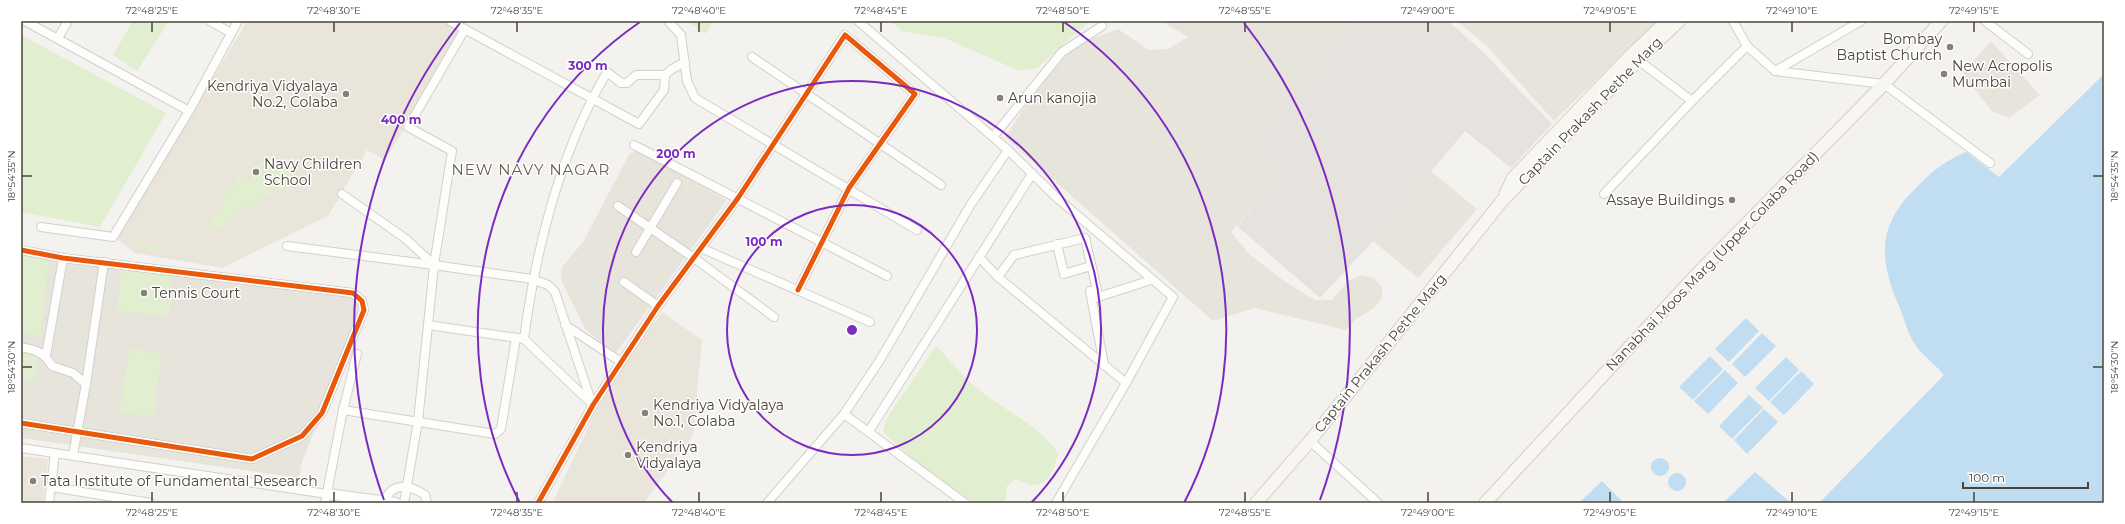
<svg xmlns="http://www.w3.org/2000/svg" width="2125" height="524" viewBox="0 0 2125 524" font-family="Montserrat,sans-serif">
  <style>
    .residential { fill: #e7e4dc }
    .industrial { fill: #e6e2de }
    .education { fill: #eae5da }
    .green { fill: #e1eecf }
    .water { fill: #c0ddf1 }
    .lines { fill: none; stroke-linecap: round; stroke-linejoin: round }
    .minor-casing { stroke: #d2d0cb; stroke-width: 10 }
    .tertiary-casing { stroke: #d2d0cb; stroke-width: 12 }
    .secondary-casing { stroke: #d3cfc5; stroke-width: 14 }
    .minor { stroke: #fdfdfc; stroke-width: 8 }
    .tertiary { stroke: #fdfdfc; stroke-width: 10 }
    .secondary { stroke: #f7f6f1; stroke-width: 12 }
    .cycleway-casing { stroke: #fff; stroke-width: 8 }
    .cycleway { stroke: #e8590c; stroke-width: 5 }
    .ticks { fill: none; stroke: #4b4439; stroke-width: 1.5 }
    .ring { fill: none; stroke: #7b2cbf; stroke-width: 2 }
    .poi-dot { fill: #868178; stroke: #fff; stroke-width: 1.5 }
    .labels { text-anchor: middle; stroke-width: 3; stroke-linejoin: round; paint-order: stroke }
    .poi-label { font-size: 14px; fill: #4b4439; stroke: #fff; text-anchor: start }
    .street-label { font-size: 14px; fill: #4b4439; stroke: #fff }
    .neighbourhood-label { font-size: 15px; letter-spacing: 1px; fill: #6e6250; stroke: #fff }
    .centre { fill: #7b2cbf; stroke: #fff; stroke-width: 2 }
    .ring-label { font-size: 12px; text-anchor: middle; font-weight: bold; fill: #7b2cbf; stroke: #fff; stroke-width: 3; stroke-linejoin: round; paint-order: stroke }
    .neatline { fill: none; stroke: #4b4439; stroke-width: 1.5 }
    .ticks-label { font-size: 10px; text-anchor: middle; fill: #4b4439 }
  </style>
  <rect width="100%" height="100%" fill="#f4f2ee"/>
  <g class="residential">
    <path d="M 1168,21 L 1354,21 L 1250,144 L 1281,173 L 1231,232 L 1250,255 L 1287,283 L 1315,300 L 1332,300 L 1349,280 L 1362,275 L 1374,278 L 1382,287 L 1382,298 L 1374,308 L 1356,319 L 1346,330 L 1255,308 L 1213,321 L 1005,137 L 1047,73 L 1080,43 L 1118,29 L 1149,50 L 1168,49 L 1188,37 L 1166,24 Z"/>
    <path d="M 1457,21 L 1657,21 L 1554,121 L 1487,46 Z"/>
    <path d="M 1991,41 L 2040,95 L 2009,118 L 1992,111 L 1962,74 Z"/>
    <path d="M 638,151 L 727,200 L 615,354 L 585,329 L 561,280 L 562,267 L 583,242 L 630,153 Z"/>
    <path d="M 1431,171 L 1477,209 L 1418,278 L 1373,241 Z"/>
    <path d="M 21,246 L 104,260 L 367,297 L 302,462 L 299,478 L 21,438 Z"/>
  </g>
  <path class="industrial" d="M 1354,21 L 1448,21 L 1481,50 L 1552,124 L 1511,168 L 1465,131 L 1373,241 L 1320,298 L 1237,226 L 1281,173 L 1250,144 Z"/>
  <g class="education">
    <path d="M 247,21 L 451,21 L 466,29 L 385,160 L 367,150 L 328,216 L 222,268 L 135,253 L 117,239 Z"/>
    <path d="M 662,312 L 702,340 L 693,435 L 644,503 L 556,503 L 554,500 L 605,391 Z"/>
    <path d="M 21,456 L 48,459 L 43,503 L 21,503 Z"/>
  </g>
  <g class="green">
    <path d="M 133,21 L 169,21 L 137,71 L 113,55 Z"/>
    <path d="M 687,21 L 714,21 L 705,34 Z"/>
    <path d="M 890,21 L 1090,21 L 1037,68 L 1020,71 L 944,38 L 902,31 Z"/>
    <path d="M 21,35 L 166,113 L 100,227 L 21,212 Z"/>
    <path d="M 263,156 L 301,178 L 230,218 L 224,229 L 209,226 L 239,175 L 249,181 Z"/>
    <path d="M 141,241 L 160,252 L 138,248 Z"/>
    <path d="M 21,246 L 49,251 L 41,336 L 21,333 Z"/>
    <path d="M 121,269 L 171,276 L 170,316 L 117,311 Z"/>
    <path d="M 936,346 C 952,362 967,381 984,394 C 1007,411 1043,429 1058,453 C 1055,467 1049,486 1032,485 C 1025,484 1023,480 1014,480 L 1007,486 L 1005,503 L 975,503 L 924,469 L 883,432 L 885,423 L 889,415 Z"/>
    <path d="M 130,348 L 162,354 L 153,417 L 119,412 Z"/>
    <path d="M 21,353 L 38,357 L 35,380 L 21,379 Z"/>
  </g>
  <g class="water">
    <path d="M 2104,74 L 2104,503 L 1819,503 L 1944,375 C 1936,365 1924,357 1917,347 C 1909,337 1905,322 1901,311 C 1878,259 1876,225 1919,185 C 1933,170 1947,160 1966,152 L 1999,177 Z"/>
    <path d="M 1746,318 L 1759,331 L 1729,362 L 1715,349 Z"/>
    <path d="M 1762,333 L 1776,346 L 1745,377 L 1732,364 Z"/>
    <path d="M 1710,356 L 1723,369 L 1693,400 L 1679,387 Z"/>
    <path d="M 1786,357 L 1799,370 L 1769,401 L 1755,388 Z"/>
    <path d="M 1725,370 L 1738,383 L 1708,414 L 1694,401 Z"/>
    <path d="M 1801,371 L 1814,384 L 1784,415 L 1770,402 Z"/>
    <path d="M 1749,395 L 1763,408 L 1732,439 L 1719,426 Z"/>
    <path d="M 1764,409 L 1778,422 L 1747,454 L 1734,440 Z"/>
    <circle cx="1660" cy="467" r="9"/>
    <path d="M 1755,472 L 1791,503 L 1723,503 Z"/>
    <circle cx="1677" cy="482" r="9"/>
    <path d="M 1602,481 L 1624,503 L 1581,503 L 1582,500 Z"/>
  </g>
  <g class="lines">
    <defs>
      <g id="minor">
        <path d="M 25,21 L 189,111"/>
        <path d="M 210,21 L 231,33"/>
        <path d="M 450,21 L 639,124 L 664,90 L 665,75"/>
        <path d="M 668,21 L 681,35 L 687,81 L 695,98 L 917,230"/>
        <path d="M 858,21 L 1008,150 L 1056,197 L 1173,297 L 1126,383"/>
        <path d="M 1733,21 L 1747,46 L 1775,71 L 1884,84 L 1990,163"/>
        <path d="M 1985,21 L 2028,54"/>
        <path d="M 58,38 L 68,21"/>
        <path d="M 752,57 L 941,185"/>
        <path d="M 1638,60 L 1692,101"/>
        <path d="M 1775,71 L 1861,21"/>
        <path d="M 993,137 L 1062,52 L 1102,26"/>
        <path d="M 634,145 L 887,276"/>
        <path d="M 342,194 L 406,239 L 434,265"/>
        <path d="M 1604,194 L 1692,101 L 1747,46"/>
        <path d="M 618,206 L 694,258 L 774,317"/>
        <path d="M 41,227 L 113,237 L 189,111 L 238,21"/>
        <path d="M 1057,244 L 1064,274 L 1091,266"/>
        <path d="M 287,246 L 434,265"/>
        <path d="M 701,248 L 870,322"/>
        <path d="M 21,250 L 63,258 L 353,293 L 362,301 L 364,310 L 322,413 L 302,436 L 252,459 L 21,423"/>
        <path d="M 636,252 L 677,183"/>
        <path d="M 979,257 L 998,277 L 1126,383 L 1056,503"/>
        <path d="M 434,265 L 452,151 L 408,127 L 465,29"/>
        <path d="M 998,277 L 1014,255 L 1085,238 L 1097,290 L 1090,291 L 1104,365"/>
        <path d="M 624,282 L 658,306"/>
        <path d="M 1092,299 L 1151,280"/>
        <path d="M 565,325 L 621,362"/>
        <path d="M 524,339 L 428,325 L 434,265 L 532,279 L 548,285 L 555,292 L 592,404"/>
        <path d="M 21,347 C 36,350 44,352 52,366 L 73,373 L 86,384"/>
        <path d="M 46,356 L 63,258"/>
        <path d="M 593,405 L 524,339 C 536,248 560,152 607,72 L 621,83 L 627,83 L 636,75 L 665,75 L 672,69 L 685,62"/>
        <path d="M 343,410 L 495,434 L 501,429 L 516,338"/>
        <path d="M 844,414 L 965,503"/>
        <path d="M 869,431 L 1032,174"/>
        <path d="M 1310,441 L 1378,503"/>
        <path d="M 21,448 L 327,494"/>
        <path d="M 73,455 L 86,384 L 104,262"/>
        <path d="M 51,487 L 151,503"/>
        <path d="M 384,501 C 393,482 409,484 425,495 L 427,503"/>
        <path d="M 49,503 L 55,453"/>
        <path d="M 325,503 L 343,410 L 357,354"/>
        <path d="M 404,503 L 418,421 L 428,325"/>
        <path d="M 538,503 L 593,405 L 658,306 L 738,198 L 845,35 L 915,94 L 849,188 L 798,290"/>
        <path d="M 767,503 L 844,414 L 880,360 L 971,204 L 1008,150"/>
      </g>
      <path id="tertiary" d="M 327,494 L 396,503"/>
      <g id="secondary">
        <path d="M 1505,195 L 1513,178 L 1632,54 L 1667,21"/>
        <path d="M 1256,503 L 1310,441 L 1502,201 L 1638,60 L 1679,21"/>
        <path d="M 1485,503 L 1695,276 L 1884,84 L 1941,21"/>
      </g>
    </defs>
    <use href="#minor" class="minor-casing"/>
    <use href="#tertiary" class="tertiary-casing"/>
    <use href="#secondary" class="secondary-casing"/>
    <use href="#minor" class="minor"/>
    <use href="#tertiary" class="tertiary"/>
    <use href="#secondary" class="secondary"/>
    <defs>
      <g id="cycleway">
        <path d="M 21,250 L 63,258 L 353,293 L 362,301 L 364,310 L 322,413 L 302,436 L 252,459 L 21,423"/>
        <path d="M 538,503 L 593,405 L 658,306 L 738,198 L 845,35 L 915,94 L 849,188 L 798,290"/>
      </g>
    </defs>
    <use href="#cycleway" class="cycleway-casing"/>
    <use href="#cycleway" class="cycleway"/>
  </g>
  <path class="ticks" d="M 152,22 L 152,32M 334,22 L 334,32M 517,22 L 517,32M 699,22 L 699,32M 881,22 L 881,32M 1063,22 L 1063,32M 1245,22 L 1245,32M 1428,22 L 1428,32M 1610,22 L 1610,32M 1792,22 L 1792,32M 1974,22 L 1974,32M 22,176 L 32,176M 2093,176 L 2103,176M 22,367 L 32,367M 2093,367 L 2103,367M 152,492 L 152,502M 334,492 L 334,502M 517,492 L 517,502M 699,492 L 699,502M 881,492 L 881,502M 1063,492 L 1063,502M 1245,492 L 1245,502M 1428,492 L 1428,502M 1610,492 L 1610,502M 1792,492 L 1792,502M 1974,492 L 1974,502"/>
  <g class="ring">
    <circle cx="852" cy="330" r="125"/>
    <path d="M673 503A249 249 0 1 1 1031 503"/>
    <path d="M520 503A374 374 0 0 1 640 22M1064 22A374 374 0 0 1 1184 503"/>
    <path d="M384 500A498 498 0 0 1 460 23M1244 23A498 498 0 0 1 1320 500"/>
  </g>
  <g class="poi-dot">
    <circle cx="1950" cy="47" r="4"/>
    <circle cx="1944" cy="74" r="4"/>
    <circle cx="346" cy="94" r="4"/>
    <circle cx="1000" cy="98" r="4"/>
    <circle cx="256" cy="172" r="4"/>
    <circle cx="1732" cy="200" r="4"/>
    <circle cx="144" cy="293" r="4"/>
    <circle cx="645" cy="413" r="4"/>
    <circle cx="628" cy="455" r="4"/>
    <circle cx="33" cy="481" r="4"/>
  </g>
  <g class="labels">
    <g class="poi-label">
      <text x="1942" y="44" text-anchor="end">Bombay<tspan x="1942" dy="16">Baptist Church</tspan></text>
      <text x="1952" y="71">New Acropolis<tspan x="1952" dy="16">Mumbai</tspan></text>
      <text x="338" y="91" text-anchor="end">Kendriya Vidyalaya<tspan x="338" dy="16">No.2, Colaba</tspan></text>
      <text x="1008" y="103">Arun kanojia</text>
      <text x="264" y="169">Navy Children<tspan x="264" dy="16">School</tspan></text>
      <text x="1724" y="205" text-anchor="end">Assaye Buildings</text>
      <text x="152" y="298">Tennis Court</text>
      <text x="653" y="410">Kendriya Vidyalaya<tspan x="653" dy="16">No.1, Colaba</tspan></text>
      <text x="636" y="452">Kendriya<tspan x="636" dy="16">Vidyalaya</tspan></text>
      <text x="41" y="486">Tata Institute of Fundamental Research</text>
    </g>
    <g class="street-label">
      <text transform="translate(1590 111) rotate(-46)" y="5">Captain Prakash Pethe Marg</text>
      <text transform="translate(1712 261) rotate(-46)" y="5">Nanabhai Moos Marg (Upper Colaba Road)</text>
      <text transform="translate(1380 353) rotate(-51)" y="5">Captain Prakash Pethe Marg</text>
    </g>
    <g class="neighbourhood-label">
      <text x="531" y="175">NEW NAVY NAGAR</text>
    </g>
  </g>
  <circle cx="852" cy="330" r="6" class="centre"/>
  <g class="ring-label">
    <text x="588" y="70">300 m</text>
    <text x="401" y="124">400 m</text>
    <text x="676" y="158">200 m</text>
    <text x="764" y="246">100 m</text>
  </g>
  <rect width="2125" height="524" fill="none" stroke="#ffffff" stroke-width="44"/>
  <path d="M1963 482v6h125v-6" fill="none" stroke="#4b4439" stroke-width="2"/>
  <text x="1969" y="482" font-size="12" fill="#4b4439" stroke="#ffffff" stroke-width="3" paint-order="stroke">100 m</text>
  <rect x="22" y="22" width="2081" height="480" class="neatline"/>
  <g class="ticks-label">
    <text x="152" y="14">72°48'25"E</text>
    <text x="334" y="14">72°48'30"E</text>
    <text x="517" y="14">72°48'35"E</text>
    <text x="699" y="14">72°48'40"E</text>
    <text x="881" y="14">72°48'45"E</text>
    <text x="1063" y="14">72°48'50"E</text>
    <text x="1245" y="14">72°48'55"E</text>
    <text x="1428" y="14">72°49'00"E</text>
    <text x="1610" y="14">72°49'05"E</text>
    <text x="1792" y="14">72°49'10"E</text>
    <text x="1974" y="14">72°49'15"E</text>
    <text transform="translate(11 176) rotate(-90)" y="4">18°54'35"N</text>
    <text transform="translate(2114 176) rotate(-90)" y="4">18°54'35"N</text>
    <text transform="translate(11 367) rotate(-90)" y="4">18°54'30"N</text>
    <text transform="translate(2114 367) rotate(-90)" y="4">18°54'30"N</text>
    <text x="152" y="516">72°48'25"E</text>
    <text x="334" y="516">72°48'30"E</text>
    <text x="517" y="516">72°48'35"E</text>
    <text x="699" y="516">72°48'40"E</text>
    <text x="881" y="516">72°48'45"E</text>
    <text x="1063" y="516">72°48'50"E</text>
    <text x="1245" y="516">72°48'55"E</text>
    <text x="1428" y="516">72°49'00"E</text>
    <text x="1610" y="516">72°49'05"E</text>
    <text x="1792" y="516">72°49'10"E</text>
    <text x="1974" y="516">72°49'15"E</text>
  </g>
</svg>
